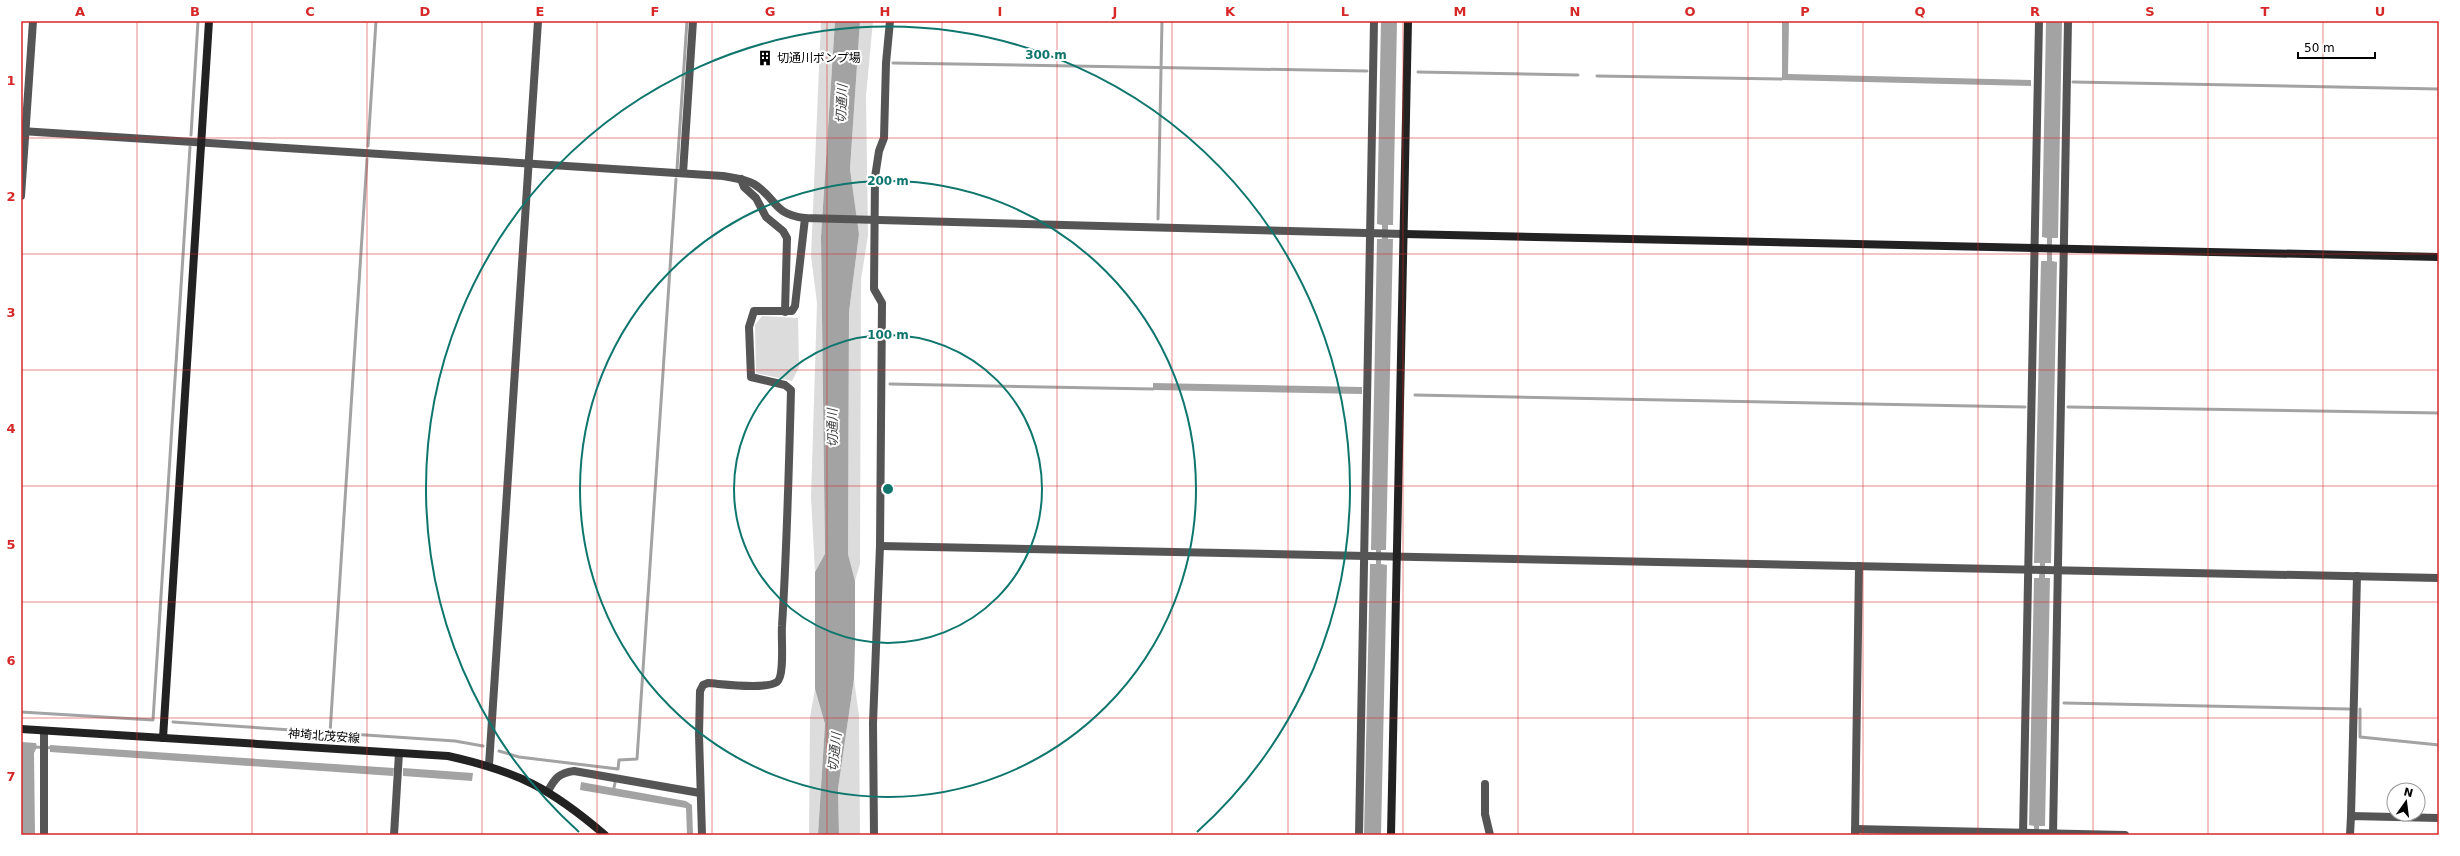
<svg xmlns="http://www.w3.org/2000/svg" width="2460" height="856" viewBox="0 0 2460 856" font-family="'DejaVu Sans','Noto Sans JP',sans-serif">
  <style>
    .green { fill: #dcdcdc }
    .water { fill: #a3a3a3 }
    .lines { fill: none; stroke-linecap: round; stroke-linejoin: round }
    .stream { stroke: #a3a3a3; stroke-width: 3 }
    .street { stroke: #555; stroke-width: 8 }
    .secondary { stroke: #222; stroke-width: 8 }
    .grid { fill: none; stroke: #d62828; stroke-width: 1; stroke-opacity: 0.55 }
    .ring { fill: none; stroke: #0f766e; stroke-width: 2 }
    .labels { text-anchor: middle; stroke-width: 4; stroke-linejoin: round; paint-order: stroke }
    .poi-label { font-size: 12px; fill: #000; stroke: #fff; text-anchor: start }
    .street-label { font-size: 12px; fill: #000; stroke: #fff }
    .water-label { font-size: 13px; font-style: italic; fill: #444; stroke: #fff }
    .centre { fill: #0f766e; stroke: #fff; stroke-width: 2 }
    .ring-label { font-size: 12px; text-anchor: middle; font-weight: bold; fill: #0f766e; stroke: #fff; stroke-width: 4; stroke-linejoin: round; paint-order: stroke }
    .neatline { fill: none; stroke: #d62828; stroke-width: 1.5 }
    .grid-label { font-size: 13px; text-anchor: middle; font-weight: bold; fill: #d62828 }
  </style>
  <rect width="100%" height="100%" fill="#fff"/>
  <g class="green">
    <path d="M 821,21 L 835,21 L 821,237 L 825,555 L 815,572 L 811,497 L 817,303 L 811,256 Z"/>
    <path d="M 860,21 L 873,21 L 866,96 L 868,235 L 861,280 L 860,564 L 855,581 L 848,554 L 849,312 L 859,234 L 850,169 Z"/>
    <path d="M 762,316 L 798,318 L 799,367 L 792,381 L 756,373 L 755,325 Z"/>
    <path d="M 854,679 L 859,716 L 860,835 L 839,835 L 838,789 Z"/>
    <path d="M 815,689 L 825,724 L 818,835 L 809,835 L 810,717 Z"/>
  </g>
  <g class="water">
    <path d="M 835,21 L 860,21 L 850,169 L 859,234 L 849,312 L 848,554 L 855,581 L 855,644 L 854,679 L 838,789 L 839,835 L 818,835 L 825,724 L 815,689 L 815,572 L 825,554 L 821,237 Z"/>
    <path d="M 1381,21 L 1397,21 L 1393,225 L 1388,225 L 1388,239 L 1393,239 L 1386,550 L 1381,550 L 1381,564 L 1387,565 L 1381,835 L 1364,835 L 1370,564 L 1376,564 L 1376,550 L 1371,550 L 1377,239 L 1382,239 L 1382,225 L 1377,224 Z"/>
    <path d="M 1782,21 L 1789,21 L 1788,74 L 2031,80 L 2031,86 L 1782,80 Z"/>
    <path d="M 2046,21 L 2062,21 L 2058,238 L 2052,238 L 2052,261 L 2057,262 L 2051,563 L 2045,563 L 2045,578 L 2050,578 L 2045,826 L 2039,826 L 2039,835 L 2034,835 L 2034,826 L 2029,825 L 2034,578 L 2039,578 L 2040,563 L 2034,563 L 2041,261 L 2047,261 L 2047,238 L 2042,237 Z"/>
    <path d="M 1153,383 L 1362,387 L 1362,394 L 1153,390 Z"/>
    <path d="M 21,742 L 36,743 L 37,747 L 34,753 L 35,835 L 21,835 Z"/>
    <path d="M 50,745 L 394,768 L 393,776 L 50,752 Z"/>
    <path d="M 403,768 L 473,773 L 472,781 L 403,776 Z"/>
    <path d="M 581,782 L 686,801 L 692,805 L 693,835 L 687,835 L 686,808 L 580,790 Z"/>
  </g>
  <g class="lines">
    <g class="stream">
      <path d="M 893,63 L 1367,71"/>
      <path d="M 1418,72 L 1578,75"/>
      <path d="M 1597,76 L 1782,79"/>
      <path d="M 2073,82 L 2439,89"/>
      <path d="M 191,135 L 198,21"/>
      <path d="M 368,146 L 376,21"/>
      <path d="M 677,169 L 687,21"/>
      <path d="M 1158,219 L 1162,21"/>
      <path d="M 890,384 L 1153,389"/>
      <path d="M 1415,395 L 2025,407"/>
      <path d="M 2068,407 L 2439,413"/>
      <path d="M 2064,703 L 2349,709"/>
      <path d="M 2360,709 L 2360,737 L 2439,745"/>
      <path d="M 21,712 L 153,720 L 190,147"/>
      <path d="M 173,722 L 455,741 L 483,746"/>
      <path d="M 330,733 L 367,159"/>
      <path d="M 34,747 L 54,748"/>
      <path d="M 499,751 L 519,757 L 618,769 L 619,760 L 637,759 L 676,179"/>
      <path d="M 613,792 L 615,783"/>
    </g>
    <g class="street">
      <path d="M 21,131 L 723,176 C 733,178 745,179 754,184 C 777,198 772,214 805,218 L 1404,234"/>
      <path d="M 683,173 L 693,21"/>
      <path d="M 741,179 L 744,187 L 756,198 L 766,217 L 783,231 L 787,238 L 785,312"/>
      <path d="M 21,196 L 33,21"/>
      <path d="M 880,546 L 2439,578"/>
      <path d="M 44,731 L 44,835"/>
      <path d="M 489,765 L 538,21"/>
      <path d="M 1485,784 L 1485,814 L 1490,835"/>
      <path d="M 548,791 C 555,778 559,773 574,771 L 700,793"/>
      <path d="M 2351,816 L 2357,576"/>
      <path d="M 1855,829 L 2125,835"/>
      <path d="M 1855,834 L 1859,566"/>
      <path d="M 394,835 L 399,753"/>
      <path d="M 702,835 L 699,735 L 700,691 L 703,685 L 708,683 C 723,684 765,690 777,682 C 785,676 781,637 782,626 C 787,547 789,469 791,390 L 785,385 L 751,377 L 749,327 L 754,311 L 792,311 L 795,306 L 805,218"/>
      <path d="M 874,835 L 873,723 L 880,546 L 882,303 L 874,289 L 875,177 L 879,151 L 884,138 L 886,63 L 890,21"/>
      <path d="M 1359,835 L 1374,21"/>
      <path d="M 2023,835 L 2039,21"/>
      <path d="M 2053,835 L 2068,21"/>
      <path d="M 2350,835 L 2351,816 L 2439,818"/>
    </g>
    <g class="secondary">
      <path d="M 1404,234 L 2439,257"/>
      <path d="M 21,729 L 448,756 C 519,772 550,788 605,835"/>
      <path d="M 163,738 L 209,21"/>
      <path d="M 1391,835 L 1408,21"/>
    </g>
  </g>
  <path class="grid" d="M 137,21 L 137,835M 252,21 L 252,835M 367,21 L 367,835M 482,21 L 482,835M 597,21 L 597,835M 712,21 L 712,835M 827,21 L 827,835M 942,21 L 942,835M 1057,21 L 1057,835M 1172,21 L 1172,835M 1288,21 L 1288,835M 1403,21 L 1403,835M 1518,21 L 1518,835M 1633,21 L 1633,835M 1748,21 L 1748,835M 1863,21 L 1863,835M 1978,21 L 1978,835M 2093,21 L 2093,835M 2208,21 L 2208,835M 2323,21 L 2323,835M 21,138 L 2439,138M 21,254 L 2439,254M 21,370 L 2439,370M 21,486 L 2439,486M 21,602 L 2439,602M 21,718 L 2439,718"/>
  <g class="ring">
    <circle cx="888" cy="489" r="154"/>
    <circle cx="888" cy="489" r="308"/>
    <path d="M579 832A462 462 0 1 1 1197 832"/>
  </g>
  <defs>
    <symbol id="building-bare" viewBox="-9 -9 18 18"><path d="M-4-6H4V6H1V3H-1V6H-4ZM-2.5-4.3h1.7v1.8h-1.7ZM.8-4.3h1.7v1.8H.8ZM-2.5-1h1.7V.8h-1.7ZM.8-1h1.7V.8H.8Z" fill="#000" stroke="#fff" stroke-width="2.5" paint-order="stroke"/></symbol>
  </defs>
  <g fill-rule="evenodd">
    <use href="#building-bare" x="754" y="47" width="22" height="22"/>
  </g>
  <g class="labels">
    <g class="poi-label">
      <text x="777" y="62">切通川ポンプ場</text>
    </g>
    <g class="street-label">
      <text transform="translate(324 736) rotate(4)" y="4">神埼北茂安線</text>
    </g>
    <g class="water-label">
      <text transform="translate(841 104) rotate(-87)" y="5">切通川</text>
      <text transform="translate(832 428) rotate(-91)" y="5">切通川</text>
      <text transform="translate(834 752) rotate(-84)" y="5">切通川</text>
    </g>
  </g>
  <circle cx="888" cy="489" r="6" class="centre"/>
  <g class="ring-label">
    <text x="1046" y="59">300 m</text>
    <text x="888" y="185">200 m</text>
    <text x="888" y="339">100 m</text>
  </g>
  <rect width="2460" height="856" fill="none" stroke="#ffffff" stroke-width="44"/>
  <g transform="translate(2406 802) rotate(14)"><circle r="19" fill="#ffffff" stroke="#999999"/>
  <path d="M0-3L7 15L0 10L-7 15Z" fill="#000000"/>
  <text y="-6" font-size="11" font-weight="bold" text-anchor="middle" fill="#000000">N</text>
  </g>
  <path d="M2298 52v6h77v-6" fill="none" stroke="#000000" stroke-width="2"/>
  <text x="2304" y="52" font-size="12" fill="#000000" stroke="#ffffff" stroke-width="3" paint-order="stroke">50 m</text>
  <rect x="22" y="22" width="2416" height="812" class="neatline"/>
  <g class="grid-label">
    <text x="80" y="16">A</text>
    <text x="195" y="16">B</text>
    <text x="310" y="16">C</text>
    <text x="425" y="16">D</text>
    <text x="540" y="16">E</text>
    <text x="655" y="16">F</text>
    <text x="770" y="16">G</text>
    <text x="885" y="16">H</text>
    <text x="1000" y="16">I</text>
    <text x="1115" y="16">J</text>
    <text x="1230" y="16">K</text>
    <text x="1345" y="16">L</text>
    <text x="1460" y="16">M</text>
    <text x="1575" y="16">N</text>
    <text x="1690" y="16">O</text>
    <text x="1805" y="16">P</text>
    <text x="1920" y="16">Q</text>
    <text x="2035" y="16">R</text>
    <text x="2150" y="16">S</text>
    <text x="2265" y="16">T</text>
    <text x="2380" y="16">U</text>
    <text x="11" y="85">1</text>
    <text x="11" y="201">2</text>
    <text x="11" y="317">3</text>
    <text x="11" y="433">4</text>
    <text x="11" y="549">5</text>
    <text x="11" y="665">6</text>
    <text x="11" y="781">7</text>
  </g>
</svg>
